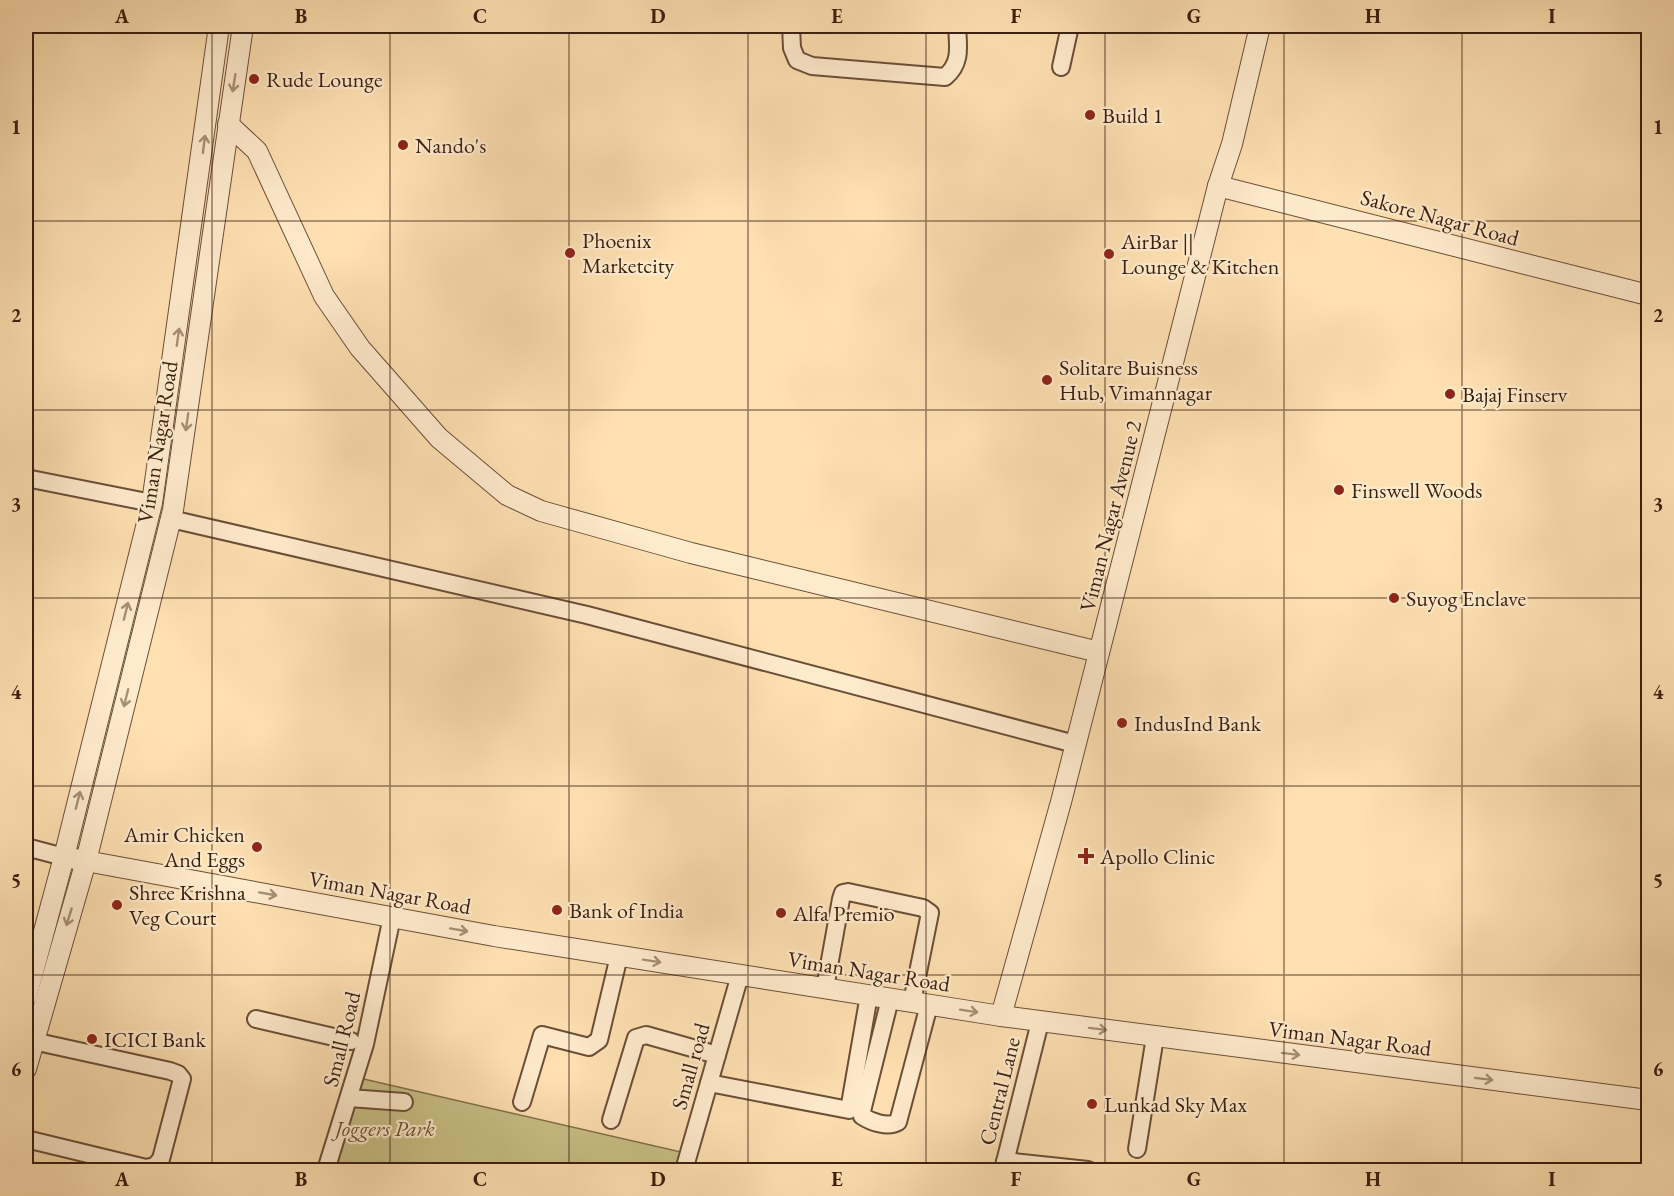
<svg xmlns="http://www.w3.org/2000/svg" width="1674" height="1196" viewBox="0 0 1674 1196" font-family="'EB Garamond',serif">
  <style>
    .green { fill: #c8c086; stroke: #816f4a; stroke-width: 1.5 }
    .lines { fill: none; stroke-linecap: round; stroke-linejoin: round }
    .minor-casing { stroke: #6b4e38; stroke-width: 20 }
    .tertiary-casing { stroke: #6b4e38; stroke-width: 22 }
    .minor { stroke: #feebcc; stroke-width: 16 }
    .tertiary { stroke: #feebcc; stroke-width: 20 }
    .oneway { stroke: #a68f77 }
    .grid { fill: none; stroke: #3a1e0f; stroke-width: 1.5; stroke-opacity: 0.55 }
    .poi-dot { fill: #8f2418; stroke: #feebcc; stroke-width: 2 }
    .labels { text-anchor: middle; stroke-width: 4.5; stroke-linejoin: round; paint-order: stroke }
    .poi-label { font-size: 22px; fill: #3a1e0f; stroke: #feebcc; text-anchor: start }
    .street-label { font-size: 22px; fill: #3a1e0f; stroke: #feebcc }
    .park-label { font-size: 22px; font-style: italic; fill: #654f33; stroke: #feebcc }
    .neatline { fill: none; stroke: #3a1e0f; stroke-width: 2 }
    .grid-label { font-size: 20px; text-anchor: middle; font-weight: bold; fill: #3a1e0f }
  </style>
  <rect width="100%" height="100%" fill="#fee0b1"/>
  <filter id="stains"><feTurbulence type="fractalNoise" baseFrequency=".00333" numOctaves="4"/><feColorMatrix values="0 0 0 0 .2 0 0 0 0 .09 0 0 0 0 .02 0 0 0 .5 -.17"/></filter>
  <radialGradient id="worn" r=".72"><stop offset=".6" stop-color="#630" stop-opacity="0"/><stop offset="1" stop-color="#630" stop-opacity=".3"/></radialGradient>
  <path class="green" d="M 355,1077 L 681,1152 L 676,1170 L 326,1170 Z"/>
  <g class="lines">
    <defs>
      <g id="minor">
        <path d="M 791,26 L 792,48 L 797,60 L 812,66 L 945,77 C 962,63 958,46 957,26"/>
        <path d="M 1061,67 L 1070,26"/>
        <path d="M 26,478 L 152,503"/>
        <path d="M 171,519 L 587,615 L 1075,744"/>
        <path d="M 26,847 L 64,857"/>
        <path d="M 825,988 L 841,899 L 843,893 L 848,892 L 923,908 L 930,913 L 912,1002"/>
        <path d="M 890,999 L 862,1111 L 862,1116 C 871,1122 888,1128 898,1122 L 929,1005"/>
        <path d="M 256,1019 L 351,1041"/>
        <path d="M 709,1083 L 849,1110 L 869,995"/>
        <path d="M 349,1098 L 404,1102"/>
        <path d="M 522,1102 L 542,1035 L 589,1047 L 599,1040 L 619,956"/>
        <path d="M 611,1120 L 636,1038 L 646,1035 L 717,1055"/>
        <path d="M 26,1139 L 146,1168 L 155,1166 L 161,1159 L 182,1079 L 178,1074 L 170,1071 L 33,1041"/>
        <path d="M 1137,1149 L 1155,1037"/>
        <path d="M 1005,1161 L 1088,1170"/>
        <path d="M 326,1170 L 365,1044 L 392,917"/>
        <path d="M 684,1170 L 740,975"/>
        <path d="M 1003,1170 L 1040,1022"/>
      </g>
      <g id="tertiary">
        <path d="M 228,124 L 257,151 L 324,296 L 360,348 L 439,438 L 507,495 L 541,511 L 691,553 L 1099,652"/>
        <path d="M 1218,186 L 1648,295"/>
        <path d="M 64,857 L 494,936 L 1001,1016 L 1648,1100"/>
        <path d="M 26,998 L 64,857 L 152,503 L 219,26"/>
        <path d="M 1001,1016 L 1061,802 L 1218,186 L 1232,144 L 1260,26"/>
        <path d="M 26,1069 L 86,861 L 173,510 L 243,26"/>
      </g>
    </defs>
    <use href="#minor" class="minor-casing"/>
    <use href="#tertiary" class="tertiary-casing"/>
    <use href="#minor" class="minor"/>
    <use href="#tertiary" class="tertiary"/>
  </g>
  <defs><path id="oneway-shaft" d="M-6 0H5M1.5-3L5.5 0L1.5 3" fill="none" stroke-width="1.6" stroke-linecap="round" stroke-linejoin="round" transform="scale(1.5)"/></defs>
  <g class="oneway">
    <use href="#oneway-shaft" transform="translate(234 83) rotate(99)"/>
    <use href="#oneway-shaft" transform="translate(204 144) rotate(-83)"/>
    <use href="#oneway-shaft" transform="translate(178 337) rotate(-82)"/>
    <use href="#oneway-shaft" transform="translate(187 422) rotate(98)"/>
    <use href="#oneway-shaft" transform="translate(126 611) rotate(-76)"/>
    <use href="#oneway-shaft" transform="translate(126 698) rotate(104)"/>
    <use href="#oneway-shaft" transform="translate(78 800) rotate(-76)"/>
    <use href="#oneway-shaft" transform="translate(268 894) rotate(10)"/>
    <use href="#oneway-shaft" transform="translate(69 917) rotate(107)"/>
    <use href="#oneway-shaft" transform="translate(459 930) rotate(10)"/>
    <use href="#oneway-shaft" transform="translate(652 961) rotate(9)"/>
    <use href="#oneway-shaft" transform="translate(969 1011) rotate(9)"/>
    <use href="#oneway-shaft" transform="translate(1098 1029) rotate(7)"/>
    <use href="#oneway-shaft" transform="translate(1291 1054) rotate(7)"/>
    <use href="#oneway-shaft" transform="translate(1484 1079) rotate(7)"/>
  </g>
  <path class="grid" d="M 212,26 L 212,1170M 390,26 L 390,1170M 569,26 L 569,1170M 748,26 L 748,1170M 926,26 L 926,1170M 1105,26 L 1105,1170M 1284,26 L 1284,1170M 1462,26 L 1462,1170M 26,221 L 1648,221M 26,410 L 1648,410M 26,598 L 1648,598M 26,786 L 1648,786M 26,975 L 1648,975"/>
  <g class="poi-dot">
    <circle cx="254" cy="79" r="6"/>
    <circle cx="1090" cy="115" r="6"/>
    <circle cx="403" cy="145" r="6"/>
    <circle cx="570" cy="253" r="6"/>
    <circle cx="1109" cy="254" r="6"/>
    <circle cx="1047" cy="380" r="6"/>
    <circle cx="1450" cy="394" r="6"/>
    <circle cx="1339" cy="490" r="6"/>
    <circle cx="1394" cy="598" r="6"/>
    <circle cx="1122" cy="723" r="6"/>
    <circle cx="257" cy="847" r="6"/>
    <path d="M1083 847h6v6h6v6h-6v6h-6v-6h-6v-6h6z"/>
    <circle cx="117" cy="905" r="6"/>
    <circle cx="557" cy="910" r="6"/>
    <circle cx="781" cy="913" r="6"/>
    <circle cx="92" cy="1039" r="6"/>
    <circle cx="1092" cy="1104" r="6"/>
  </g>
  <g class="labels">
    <g class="poi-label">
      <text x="266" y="87">Rude Lounge</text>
      <text x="1102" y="123">Build 1</text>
      <text x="415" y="153">Nando's</text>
      <text x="582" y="248">Phoenix<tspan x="582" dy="25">Marketcity</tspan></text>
      <text x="1121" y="249">AirBar ||<tspan x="1121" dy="25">Lounge &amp; Kitchen</tspan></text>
      <text x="1059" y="375">Solitare Buisness<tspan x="1059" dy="25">Hub, Vimannagar</tspan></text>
      <text x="1462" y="402">Bajaj Finserv</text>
      <text x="1351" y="498">Finswell Woods</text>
      <text x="1406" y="606">Suyog Enclave</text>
      <text x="1134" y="731">IndusInd Bank</text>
      <text x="245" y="842" text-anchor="end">Amir Chicken<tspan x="245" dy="25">And Eggs</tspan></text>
      <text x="1100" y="864">Apollo Clinic</text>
      <text x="129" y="900">Shree Krishna<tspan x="129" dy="25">Veg Court</tspan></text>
      <text x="569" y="918">Bank of India</text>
      <text x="793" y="921">Alfa Premio</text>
      <text x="104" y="1047">ICICI Bank</text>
      <text x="1104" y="1112">Lunkad Sky Max</text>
    </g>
    <g class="street-label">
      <text transform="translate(1440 217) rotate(15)" y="8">Sakore Nagar Road</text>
      <text transform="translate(157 442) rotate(-81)" y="8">Viman Nagar Road</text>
      <text transform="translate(1110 516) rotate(-76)" y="8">Viman Nagar Avenue 2</text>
      <text transform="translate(390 892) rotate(10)" y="8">Viman Nagar Road</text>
      <text transform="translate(869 971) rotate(9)" y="8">Viman Nagar Road</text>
      <text transform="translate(1350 1038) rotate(7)" y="8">Viman Nagar Road</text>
      <text transform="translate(341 1039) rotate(-76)" y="8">Small Road</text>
      <text transform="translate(690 1066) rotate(-74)" y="8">Small road</text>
      <text transform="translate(999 1091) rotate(-76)" y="8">Central Lane</text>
    </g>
    <g class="park-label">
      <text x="385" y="1136">Joggers Park</text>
    </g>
  </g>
  <rect width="1674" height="1196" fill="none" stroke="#fee0b1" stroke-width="66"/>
  <rect x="33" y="33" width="1608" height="1130" class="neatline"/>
  <g class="grid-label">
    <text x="122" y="23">A</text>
    <text x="301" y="23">B</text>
    <text x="480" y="23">C</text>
    <text x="658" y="23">D</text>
    <text x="837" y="23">E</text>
    <text x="1016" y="23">F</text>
    <text x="1194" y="23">G</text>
    <text x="1373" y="23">H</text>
    <text x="1552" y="23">I</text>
    <text x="16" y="134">1</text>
    <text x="1658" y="134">1</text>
    <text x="16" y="322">2</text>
    <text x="1658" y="322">2</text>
    <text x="16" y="511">3</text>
    <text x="1658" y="511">3</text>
    <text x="16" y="699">4</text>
    <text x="1658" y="699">4</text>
    <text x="16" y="887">5</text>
    <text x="1658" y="887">5</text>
    <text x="16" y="1076">6</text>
    <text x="1658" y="1076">6</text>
    <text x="122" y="1186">A</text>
    <text x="301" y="1186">B</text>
    <text x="480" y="1186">C</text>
    <text x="658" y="1186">D</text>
    <text x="837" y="1186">E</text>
    <text x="1016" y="1186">F</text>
    <text x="1194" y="1186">G</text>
    <text x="1373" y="1186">H</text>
    <text x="1552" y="1186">I</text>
  </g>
  <rect width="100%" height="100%" filter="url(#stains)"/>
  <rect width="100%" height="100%" fill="url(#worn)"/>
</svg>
